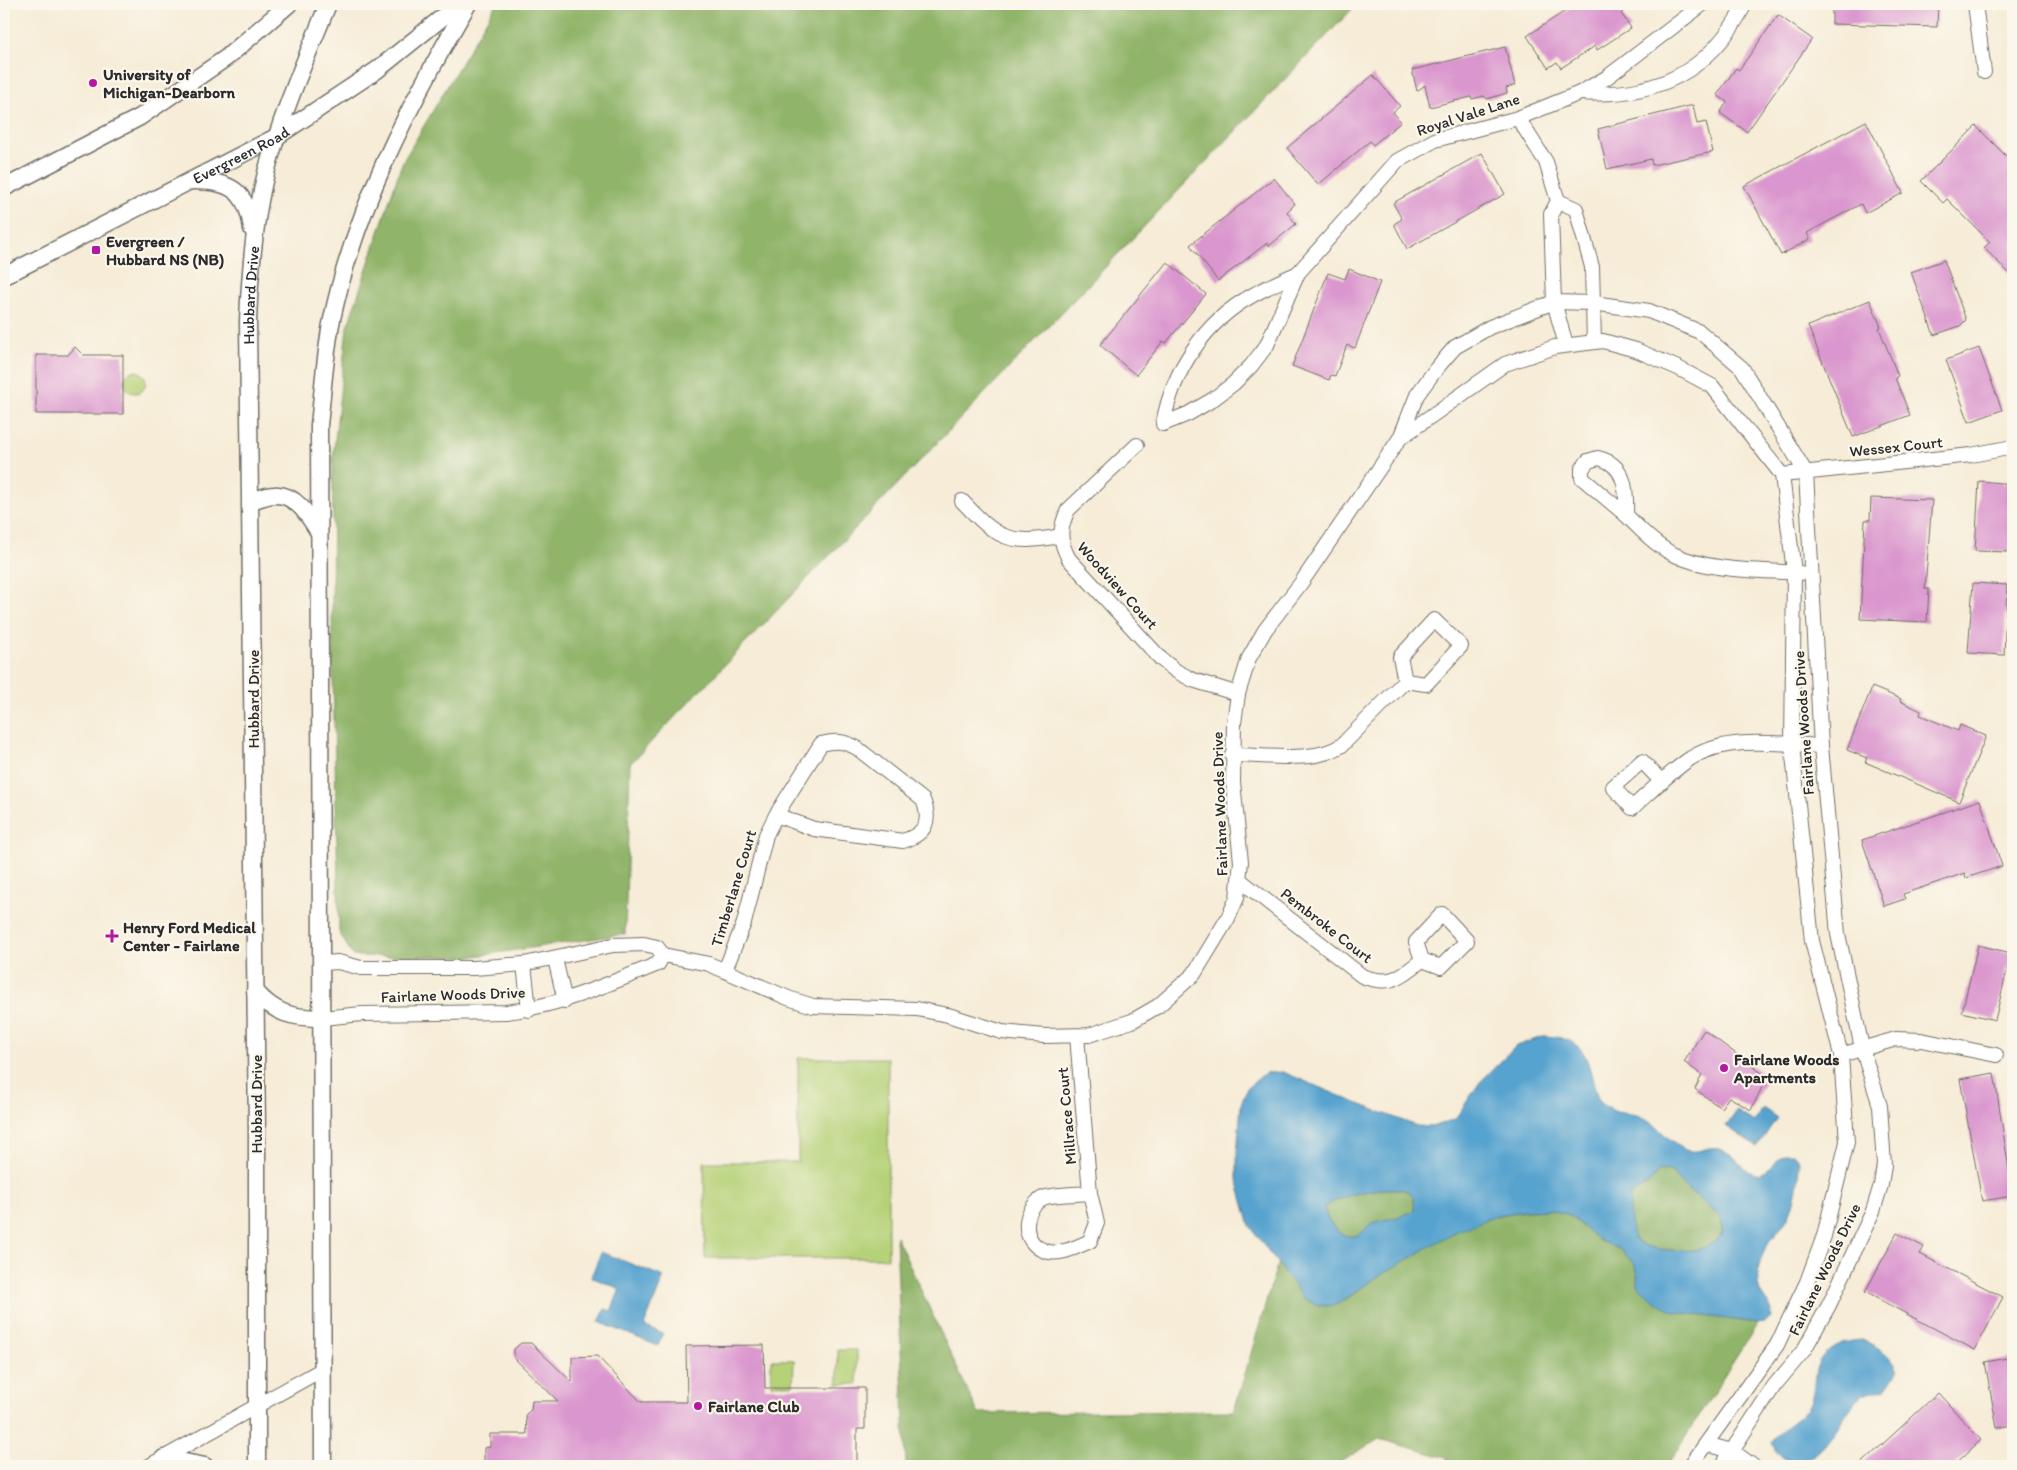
<svg xmlns="http://www.w3.org/2000/svg" width="2017" height="1470" viewBox="0 0 2017 1470" font-family="Itim,sans-serif">
  <style>
    .green { fill: #b6d279; stroke: #707e52 }
    .forest { fill: #90b469; stroke: #5e704a }
    .water { fill: #56a3cf; stroke: #40677d; fill-rule: evenodd }
    .building { fill: #da96ce }
    .lines { fill: none; stroke-linecap: round; stroke-linejoin: round }
    .minor-casing { stroke: #726f67; stroke-width: 16 }
    .tertiary-casing { stroke: #726f67; stroke-width: 19 }
    .minor { stroke: #fff; stroke-width: 14 }
    .tertiary { stroke: #fff; stroke-width: 16 }
    .poi-dot { fill: #b5179e; stroke: #fbf7ec; stroke-width: 2 }
    .labels { text-anchor: middle; stroke-width: 4.5; stroke-linejoin: round; paint-order: stroke }
    .poi-label { font-size: 16px; font-weight: bold; fill: #2b2b2b; stroke: #fbf7ec; text-anchor: start }
    .street-label { font-size: 16px; fill: #2b2b2b; stroke: #fbf7ec }
  </style>
  <rect width="100%" height="100%" fill="#fbf7ec"/>
  <filter id="ink" filterUnits="userSpaceOnUse"><feTurbulence type="fractalNoise" baseFrequency=".02" numOctaves="2"/><feDisplacementMap in="SourceGraphic" scale="10" xChannelSelector="R" yChannelSelector="G"/><feConvolveMatrix kernelMatrix="1 2 1 2 8 2 1 2 1" color-interpolation-filters="sRGB"/></filter>
  <filter id="wash" filterUnits="userSpaceOnUse"><feTurbulence type="fractalNoise" baseFrequency=".0096" numOctaves="4" result="noise"/><feDisplacementMap in="SourceGraphic" scale="20" xChannelSelector="R" yChannelSelector="G"/><feGaussianBlur stdDeviation="1.12" result="paint"/><feColorMatrix in="noise" values="0 0 0 0 0 0 0 0 0 0 0 0 0 0 0 0 0 1.4 0 .05"/><feComposite in="paint" operator="in"/></filter>
  <g filter="url(#wash)">
    <rect width="100%" height="100%" fill="#f6ecd7"/>
    <g class="green">
      <circle cx="135" cy="382" r="11"/>
      <path d="M 798,1058 L 888,1058 L 888,1258 L 705,1258 L 704,1162 L 798,1162 Z"/>
      <rect x="838" y="1350" width="19" height="34"/>
      <path d="M 771,1360 L 794,1360 L 793,1385 L 771,1384 Z"/>
    </g>
    <g class="forest">
      <path d="M 496,4 L 1357,4 L 630,764 L 625,934 L 469,957 L 353,956 L 339,932 L 332,634 L 333,458 L 347,328 L 402,163 Z"/>
      <path d="M 1666,1170 L 1672,1172 L 1680,1183 L 1715,1212 L 1722,1221 L 1723,1231 C 1718,1239 1712,1245 1703,1248 C 1690,1253 1645,1251 1635,1240 C 1629,1235 1628,1203 1630,1195 L 1650,1182 L 1658,1171 Z"/>
      <path d="M 1380,1189 C 1397,1189 1418,1185 1414,1210 C 1402,1218 1387,1218 1373,1223 C 1367,1225 1364,1232 1358,1235 C 1341,1242 1326,1221 1324,1207 C 1342,1196 1359,1192 1380,1189 Z"/>
      <path d="M 1549,1210 L 1567,1214 L 1600,1241 L 1619,1249 L 1634,1263 L 1638,1274 L 1697,1315 L 1758,1323 L 1667,1466 L 1447,1466 L 1447,1458 L 1379,1439 L 1333,1466 L 906,1466 L 896,1236 L 978,1413 L 1234,1411 L 1278,1262 C 1290,1278 1303,1306 1326,1306 C 1344,1306 1363,1285 1378,1276 C 1412,1254 1461,1223 1500,1215 C 1517,1211 1533,1211 1549,1210 Z"/>
    </g>
    <g class="water">
      <path d="M 1545,1036 C 1595,1038 1585,1068 1600,1103 C 1605,1106 1611,1110 1617,1112 C 1624,1114 1633,1113 1640,1116 C 1654,1123 1678,1149 1689,1151 C 1707,1153 1708,1141 1730,1154 C 1738,1159 1747,1174 1757,1174 C 1768,1173 1776,1159 1785,1154 L 1793,1154 L 1799,1161 C 1799,1181 1796,1200 1788,1218 C 1783,1226 1777,1232 1772,1239 C 1761,1252 1753,1278 1761,1294 C 1764,1299 1768,1304 1772,1310 L 1771,1317 L 1764,1322 L 1758,1323 L 1674,1312 L 1655,1301 L 1638,1286 L 1638,1274 L 1634,1262 L 1619,1249 L 1600,1241 L 1567,1214 L 1549,1210 L 1524,1211 L 1498,1215 L 1455,1232 L 1377,1277 L 1338,1304 L 1327,1306 L 1315,1304 L 1303,1298 L 1250,1226 L 1237,1180 L 1237,1154 L 1241,1104 L 1247,1088 L 1265,1073 L 1283,1072 L 1359,1104 L 1417,1126 L 1432,1127 L 1455,1119 L 1480,1082 L 1516,1046 ZM 1666,1170 L 1672,1172 L 1680,1183 L 1715,1212 L 1722,1221 L 1723,1231 C 1718,1239 1712,1245 1703,1248 C 1690,1253 1645,1251 1635,1240 C 1631,1236 1629,1201 1630,1195 L 1650,1182 L 1658,1172 ZM 1380,1189 C 1397,1189 1418,1185 1414,1210 C 1402,1218 1387,1218 1373,1223 C 1367,1225 1364,1232 1358,1235 C 1341,1242 1326,1221 1324,1207 C 1342,1196 1359,1192 1380,1189 Z"/>
      <path d="M 1763,1108 L 1777,1118 L 1757,1147 L 1726,1126 L 1737,1111 L 1754,1122 Z"/>
      <path d="M 601,1252 L 664,1277 L 644,1326 L 663,1334 L 658,1346 L 599,1322 L 605,1309 L 611,1311 L 620,1289 L 591,1277 Z"/>
      <path d="M 1862,1340 C 1879,1347 1891,1354 1898,1371 C 1886,1400 1871,1385 1856,1401 C 1837,1421 1826,1461 1794,1461 C 1782,1461 1776,1453 1772,1443 C 1779,1428 1797,1422 1807,1408 C 1815,1396 1813,1383 1816,1370 C 1821,1349 1842,1341 1862,1340 Z"/>
    </g>
    <g id="blocks">
      <g class="building">
        <path d="M 1576,4 L 1636,4 L 1621,13 L 1631,28 L 1597,50 L 1595,46 L 1561,68 L 1557,62 L 1548,68 L 1527,36 Z"/>
        <path d="M 1832,4 L 1938,4 L 1937,27 L 1832,24 Z"/>
        <path d="M 1778,15 L 1812,39 L 1747,132 L 1720,113 L 1727,102 L 1717,95 L 1736,68 L 1739,70 Z"/>
        <path d="M 1505,47 L 1515,85 L 1506,88 L 1507,93 L 1487,99 L 1484,96 L 1472,99 L 1471,97 L 1430,107 L 1425,85 L 1417,91 L 1412,70 Z"/>
        <path d="M 1373,75 L 1400,106 L 1393,112 L 1401,122 L 1373,145 L 1370,141 L 1318,185 L 1287,148 Z"/>
        <path d="M 1693,105 L 1697,124 L 1706,122 L 1713,152 L 1652,165 L 1651,159 L 1607,169 L 1598,129 Z"/>
        <path d="M 1866,121 L 1903,193 L 1865,213 L 1861,204 L 1807,233 L 1810,239 L 1781,255 L 1744,186 Z"/>
        <path d="M 1976,126 L 2013,163 L 2013,277 L 1984,248 L 1990,242 L 1947,199 L 1943,203 L 1921,181 Z"/>
        <path d="M 1482,153 L 1505,194 L 1407,249 L 1394,224 L 1402,219 L 1393,203 Z"/>
        <path d="M 1274,178 L 1295,204 L 1287,212 L 1296,224 L 1269,246 L 1267,243 L 1218,281 L 1190,245 Z"/>
        <path d="M 1944,260 L 1966,320 L 1960,326 L 1934,335 L 1911,272 Z"/>
        <path d="M 1167,262 L 1206,294 L 1166,343 L 1163,341 L 1136,375 L 1100,345 Z"/>
        <path d="M 1349,269 L 1380,282 L 1355,348 L 1347,345 L 1335,376 L 1331,375 L 1329,380 L 1292,366 L 1328,273 L 1345,279 Z"/>
        <path d="M 1870,300 L 1881,327 L 1879,328 L 1898,376 L 1895,378 L 1910,415 L 1853,437 L 1808,326 Z"/>
        <path d="M 75,347 L 83,355 L 123,355 L 123,414 L 36,414 L 36,355 L 68,355 Z"/>
        <path d="M 1979,348 L 2002,410 L 1969,422 L 1946,360 Z"/>
        <path d="M 1979,481 L 2013,484 L 2010,552 L 1975,551 Z"/>
        <path d="M 1871,498 L 1932,500 L 1925,589 L 1929,589 L 1927,622 L 1860,619 L 1865,520 L 1870,520 Z"/>
        <path d="M 1973,583 L 2007,585 L 2004,655 L 1968,653 Z"/>
        <path d="M 1872,687 L 1901,699 L 1900,701 L 1921,711 L 1920,715 L 1958,731 L 1960,725 L 1986,736 L 1959,802 L 1865,762 L 1867,758 L 1847,750 Z"/>
        <path d="M 1980,800 L 2002,866 L 1966,878 L 1965,873 L 1903,894 L 1905,899 L 1884,906 L 1862,840 Z"/>
        <path d="M 1978,945 L 2011,953 L 1995,1020 L 1962,1012 Z"/>
        <path d="M 1704,1030 L 1767,1077 L 1751,1110 L 1729,1097 L 1721,1108 L 1695,1089 L 1702,1075 L 1684,1062 Z"/>
        <path d="M 1994,1073 L 2013,1196 L 1982,1201 L 1960,1079 Z"/>
        <path d="M 1897,1233 L 1924,1247 L 1920,1254 L 2003,1297 L 1975,1350 L 1865,1292 Z"/>
        <path d="M 521,1343 L 531,1343 L 572,1382 L 572,1357 L 597,1356 L 641,1402 L 687,1402 L 686,1346 L 764,1345 L 765,1388 L 865,1388 L 865,1429 L 857,1429 L 857,1466 L 484,1466 L 484,1448 L 490,1447 L 490,1434 L 527,1434 L 526,1414 L 531,1410 L 532,1401 L 558,1401 L 514,1358 L 514,1349 Z"/>
        <path d="M 2013,1357 L 2013,1425 L 1997,1428 L 1985,1362 Z"/>
        <path d="M 1938,1393 L 1981,1440 L 1953,1466 L 1859,1466 Z"/>
      </g>
    </g>
  </g>
  <g filter="url(#ink)">
    <use href="#blocks" fill-opacity="0" stroke="#726f67" stroke-width="1"/>
    <g class="lines">
      <defs>
        <g id="minor">
          <path d="M 1975,4 L 1984,72"/>
          <path d="M 1580,93 C 1655,98 1710,73 1745,4"/>
          <path d="M 1518,118 L 1546,162 L 1558,201 L 1551,214 L 1554,302 L 1566,345"/>
          <path d="M 1558,201 L 1576,209 L 1592,267 L 1594,342"/>
          <path d="M 1298,273 C 1283,280 1267,287 1253,295 C 1204,322 1173,370 1163,424 L 1188,414 L 1212,400 L 1233,384 L 1251,366 L 1267,345 L 1298,273 L 1397,161 L 1435,140 L 1518,118 L 1580,93 L 1606,78 L 1703,4"/>
          <path d="M 1400,438 L 1505,364 L 1555,347 L 1603,341 L 1636,350 L 1678,368 L 1712,386 L 1782,475 L 1794,572 L 1792,745 L 1812,941 L 1841,1055 L 1847,1142 L 1824,1236 L 1807,1282 L 1793,1311 L 1777,1345 L 1690,1466"/>
          <path d="M 1137,445 L 1068,510 C 1059,529 1059,541 1069,559 L 1161,659 L 1176,671 L 1193,680 L 1238,694"/>
          <path d="M 1598,458 C 1626,464 1627,491 1626,515 L 1582,478 L 1582,469 L 1588,461 Z"/>
          <path d="M 1782,475 L 1971,455 L 2013,447"/>
          <path d="M 962,501 C 997,538 1008,546 1060,536"/>
          <path d="M 1626,515 C 1640,529 1655,545 1673,554 C 1709,572 1761,570 1801,573"/>
          <path d="M 1434,620 L 1461,646 L 1426,684 L 1405,681 L 1400,657 Z"/>
          <path d="M 1232,755 C 1265,755 1315,764 1342,745 L 1405,681"/>
          <path d="M 1662,782 L 1642,761 L 1613,787 L 1632,808 C 1651,791 1670,772 1691,758 C 1728,735 1779,744 1821,746"/>
          <path d="M 1240,880 L 1362,976 C 1391,987 1400,977 1422,960 L 1416,942 L 1442,914 L 1467,941 L 1441,967 L 1422,960"/>
          <path d="M 555,959 L 565,1001"/>
          <path d="M 322,963 L 338,962 L 361,968 L 474,968 L 524,964 L 613,945 L 644,944 L 657,947 L 663,955 L 709,964 L 788,998 L 813,1006 L 917,1009 L 948,1015 L 1002,1032 L 1044,1036 L 1089,1035 L 1132,1021 L 1158,1006 L 1194,974 L 1228,918 L 1237,898 L 1241,862 L 1233,782 L 1234,723 L 1238,694 L 1249,658 L 1265,630 L 1301,583 L 1400,438 L 1417,395 L 1436,369 L 1455,347 L 1490,327 L 1554,302 L 1593,303 L 1649,311 L 1700,332 L 1742,368 L 1806,473 L 1821,746 L 1838,934 L 1862,1048 L 1880,1106 L 1884,1165 L 1881,1185 L 1873,1211 L 1829,1305 L 1804,1350 L 1774,1386 L 1722,1466"/>
          <path d="M 524,964 L 529,1010"/>
          <path d="M 725,970 L 744,923 L 766,835 L 776,815 L 821,744 C 835,740 844,741 857,748 L 923,800 C 932,822 925,834 903,841 L 814,829 L 776,815"/>
          <path d="M 322,1018 L 362,1014 L 506,1012 C 560,1006 608,984 658,964 L 663,955"/>
          <path d="M 1077,1036 L 1090,1193 L 1097,1223 L 1090,1241 C 1077,1247 1059,1256 1045,1251 C 1022,1243 1021,1213 1041,1199 C 1048,1194 1080,1194 1090,1193"/>
          <path d="M 1841,1055 L 1896,1039 L 1921,1040 L 1996,1055"/>
          <path d="M 1706,1444 L 1732,1451 L 1753,1466"/>
          <path d="M 149,1466 L 323,1369"/>
          <path d="M 2011,1466 L 2013,1465"/>
        </g>
        <g id="tertiary">
          <path d="M 193,181 C 230,181 247,190 252,229"/>
          <path d="M 4,188 L 140,117 L 226,58 L 289,4"/>
          <path id="s1" d="M 4,276 L 276,137 L 377,70 L 459,4"/>
          <path d="M 251,501 C 258,499 267,495 274,495 C 295,493 309,516 318,531"/>
          <path d="M 255,991 C 275,1014 293,1018 322,1018"/>
          <path d="M 164,1458 L 205,1466"/>
          <path id="s2" d="M 257,1466 L 257,1132 L 248,321 C 250,271 254,221 266,173 C 281,115 306,59 328,4"/>
          <path d="M 323,1466 L 319,425 C 323,390 325,353 332,319 C 356,206 410,103 468,4"/>
        </g>
      </defs>
      <use href="#minor" class="minor-casing"/>
      <use href="#tertiary" class="tertiary-casing"/>
      <use href="#minor" class="minor"/>
      <use href="#tertiary" class="tertiary"/>
    </g>
  </g>
  <g class="poi-dot">
    <circle cx="93" cy="83" r="5"/>
    <rect x="91" y="245" width="10" height="10" rx="2.5"/>
    <path d="M109.5 928.5h5v5h5v5h-5v5h-5v-5h-5v-5h5z"/>
    <circle cx="1724" cy="1068" r="5"/>
    <circle cx="698" cy="1406" r="5"/>
  </g>
  <g class="labels">
    <g class="poi-label">
      <text x="103" y="80">University of<tspan x="103" dy="18">Michigan-Dearborn</tspan></text>
      <text x="106" y="247">Evergreen /<tspan x="106" dy="18">Hubbard NS (NB)</tspan></text>
      <text x="123" y="933">Henry Ford Medical<tspan x="123" dy="18">Center - Fairlane</tspan></text>
      <text x="1734" y="1065">Fairlane Woods<tspan x="1734" dy="18">Apartments</tspan></text>
      <text x="708" y="1412">Fairlane Club</text>
    </g>
    <g class="street-label">
      <text transform="translate(1468 114) rotate(-18)" y="6">Royal Vale Lane</text>
      <text dy="6" stroke="none"><textPath href="#s1" startOffset="266">Evergreen Road</textPath></text>
      <text dy="6" stroke="none"><textPath href="#s2" startOffset="1171">Hubbard Drive</textPath></text>
      <text transform="translate(1896 446) rotate(-6)" y="6">Wessex Court</text>
      <text transform="translate(1118 585) rotate(48)" y="6">Woodview Court</text>
      <text transform="translate(253 699) rotate(-90)" y="6">Hubbard Drive</text>
      <text transform="translate(1803 723) rotate(-94)" y="6">Fairlane Woods Drive</text>
      <text transform="translate(1219 804) rotate(-92)" y="6">Fairlane Woods Drive</text>
      <text transform="translate(733 888) rotate(-73)" y="6">Timberlane Court</text>
      <text transform="translate(1327 925) rotate(38)" y="6">Pembroke Court</text>
      <text transform="translate(453 994) rotate(-2)" y="6">Fairlane Woods Drive</text>
      <text transform="translate(256 1104) rotate(-90)" y="6">Hubbard Drive</text>
      <text transform="translate(1066 1116) rotate(-95)" y="6">Millrace Court</text>
      <text transform="translate(1824 1269) rotate(-64)" y="6">Fairlane Woods Drive</text>
    </g>
  </g>
  <rect width="2017" height="1470" fill="none" stroke="#fbf7ec" stroke-width="20"/>
</svg>
